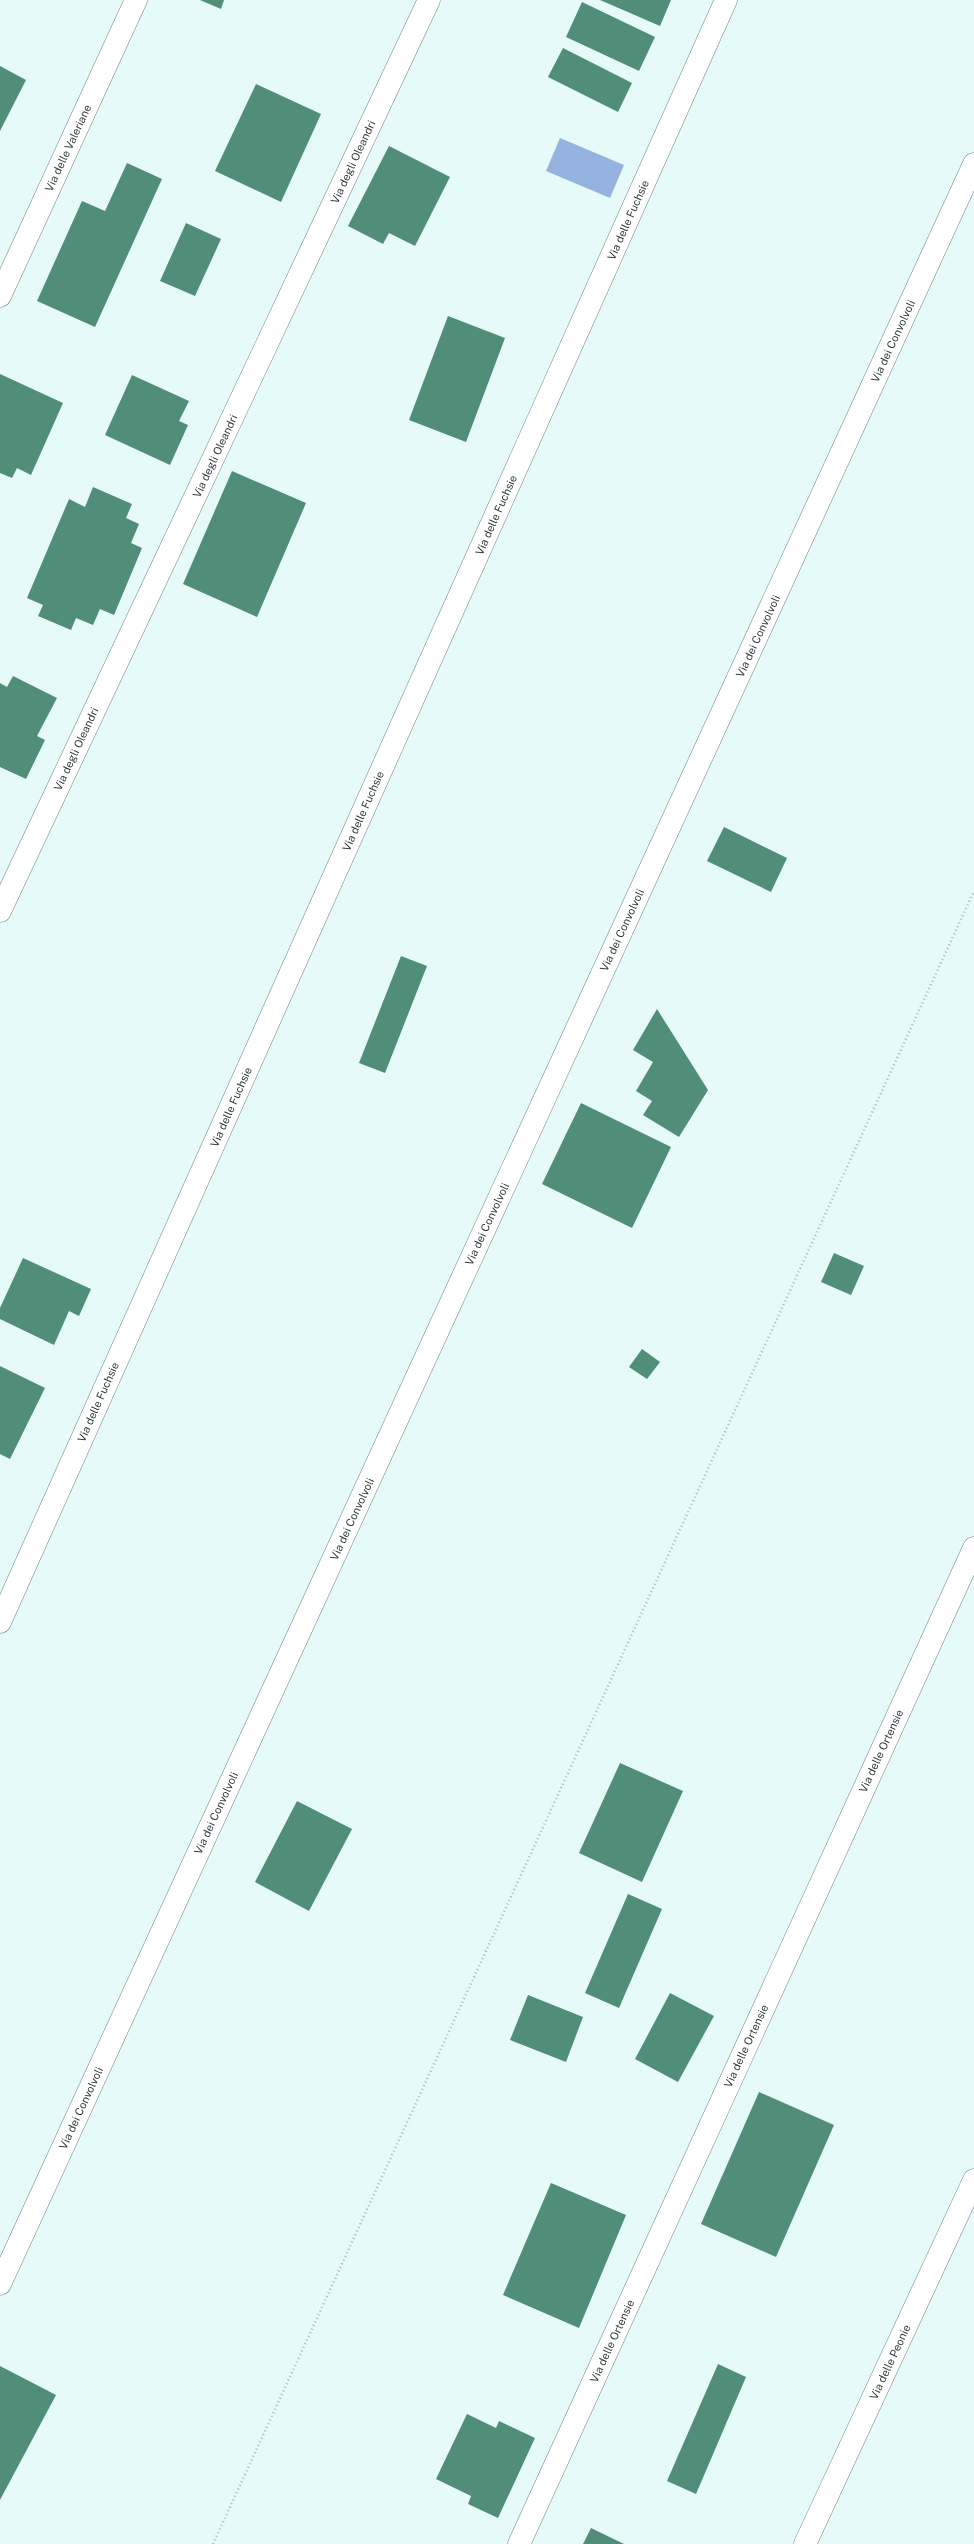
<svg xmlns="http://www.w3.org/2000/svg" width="974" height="2544" viewBox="0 0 974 2544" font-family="'Public Sans',sans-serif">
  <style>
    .water { fill: #96b3df }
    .building { fill: #518e79 }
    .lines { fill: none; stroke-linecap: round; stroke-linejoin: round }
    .minor-casing { stroke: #708283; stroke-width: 23 }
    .path { stroke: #a9b8b8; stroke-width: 2.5; stroke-dasharray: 1 3; stroke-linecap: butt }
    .minor { stroke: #fff; stroke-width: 22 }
    .labels { text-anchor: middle; stroke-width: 4; stroke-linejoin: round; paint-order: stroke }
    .street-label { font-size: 11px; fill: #323a3a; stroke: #fff }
  </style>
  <rect width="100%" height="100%" fill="#e6fafa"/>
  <path class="water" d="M 560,138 L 624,165 L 610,198 L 546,171 Z"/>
  <g class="building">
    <path d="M 200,0 L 224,0 L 221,9 Z"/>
    <path d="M 600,0 L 671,0 L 660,26 Z"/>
    <path d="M 582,2 L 655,37 L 639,71 L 566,37 Z"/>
    <path d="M 563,48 L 632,83 L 618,112 L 548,77 Z"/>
    <path d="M 0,66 L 26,80 L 0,131 Z"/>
    <path d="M 256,84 L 321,114 L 281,202 L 215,171 Z"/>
    <path d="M 389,146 L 450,177 L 415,246 L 389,233 L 383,244 L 348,226 Z"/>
    <path d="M 127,163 L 162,179 L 95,327 L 37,301 L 82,201 L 105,211 Z"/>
    <path d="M 186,223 L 221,239 L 195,296 L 160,281 Z"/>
    <path d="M 448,316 L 505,338 L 466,442 L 409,420 Z"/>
    <path d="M 0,374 L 63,403 L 31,475 L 17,468 L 12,478 L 0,473 Z"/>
    <path d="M 132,375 L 189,401 L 179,421 L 188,425 L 170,465 L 105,435 Z"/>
    <path d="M 232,471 L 306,503 L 257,617 L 183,584 Z"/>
    <path d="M 93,487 L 132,504 L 126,518 L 139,524 L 131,543 L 142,548 L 114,615 L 100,609 L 93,625 L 76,618 L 71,630 L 38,616 L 43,605 L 27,598 L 69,499 L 85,507 Z"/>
    <path d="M 13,676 L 57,698 L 37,736 L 45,740 L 26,779 L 0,767 L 0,683 L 7,687 Z"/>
    <path d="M 724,827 L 787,858 L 771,892 L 707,861 Z"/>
    <path d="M 401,956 L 427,966 L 385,1073 L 359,1063 Z"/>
    <path d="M 657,1009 L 708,1090 L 679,1137 L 643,1115 L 652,1101 L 636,1091 L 653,1062 L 633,1050 Z"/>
    <path d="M 581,1103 L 671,1147 L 632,1228 L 542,1184 Z"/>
    <path d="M 834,1253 L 864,1266 L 851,1295 L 821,1282 Z"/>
    <path d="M 23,1258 L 91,1289 L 79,1316 L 69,1311 L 54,1345 L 0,1319 L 0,1308 Z"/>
    <path d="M 642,1349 L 660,1362 L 647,1379 L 629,1367 Z"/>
    <path d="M 0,1366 L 45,1388 L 10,1459 L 0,1454 Z"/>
    <path d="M 620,1763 L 683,1791 L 642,1882 L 579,1853 Z"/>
    <path d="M 297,1801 L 352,1829 L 309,1911 L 255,1882 Z"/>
    <path d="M 628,1894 L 662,1909 L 619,2008 L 585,1993 Z"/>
    <path d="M 670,1993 L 714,2016 L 678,2082 L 635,2059 Z"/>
    <path d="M 528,1995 L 583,2017 L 566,2062 L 510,2040 Z"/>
    <path d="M 759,2092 L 834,2125 L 776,2257 L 701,2224 Z"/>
    <path d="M 551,2183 L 626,2215 L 579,2328 L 503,2295 Z"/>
    <path d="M 718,2364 L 746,2377 L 696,2494 L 667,2481 Z"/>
    <path d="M 0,2366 L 56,2395 L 0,2500 Z"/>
    <path d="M 467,2414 L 496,2428 L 499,2421 L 535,2438 L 498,2518 L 468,2504 L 471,2496 L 436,2479 Z"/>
    <path d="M 591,2528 L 624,2544 L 583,2544 Z"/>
  </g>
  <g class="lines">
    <defs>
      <g id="minor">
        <path d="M 0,296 L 136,0"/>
        <path d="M 0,911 L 429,0"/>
        <path d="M 0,1622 L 726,0"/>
        <path d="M 0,2284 L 974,164"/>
        <path d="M 519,2544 L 974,1548"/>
        <path d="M 805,2544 L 974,2180"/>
      </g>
    </defs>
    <use href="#minor" class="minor-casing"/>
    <path class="path" d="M 213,2544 L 974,891"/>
    <use href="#minor" class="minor"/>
  </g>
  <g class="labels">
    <g class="street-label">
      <text transform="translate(68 148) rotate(-65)" y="4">Via delle Valeriane</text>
      <text transform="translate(353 162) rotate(-65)" y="4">Via degli Oleandri</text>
      <text transform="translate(628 220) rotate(-66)" y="4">Via delle Fuchsie</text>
      <text transform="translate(893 341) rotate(-65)" y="4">Via dei Convolvoli</text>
      <text transform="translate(215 456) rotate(-65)" y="4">Via degli Oleandri</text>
      <text transform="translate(496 515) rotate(-66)" y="4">Via delle Fuchsie</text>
      <text transform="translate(758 636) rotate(-65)" y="4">Via dei Convolvoli</text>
      <text transform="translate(76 749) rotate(-65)" y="4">Via degli Oleandri</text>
      <text transform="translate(363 811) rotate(-66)" y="4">Via delle Fuchsie</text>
      <text transform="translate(622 930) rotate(-65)" y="4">Via dei Convolvoli</text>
      <text transform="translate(231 1107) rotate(-66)" y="4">Via delle Fuchsie</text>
      <text transform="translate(487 1224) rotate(-65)" y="4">Via dei Convolvoli</text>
      <text transform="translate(98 1402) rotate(-66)" y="4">Via delle Fuchsie</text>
      <text transform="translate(352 1519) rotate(-65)" y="4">Via dei Convolvoli</text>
      <text transform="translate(881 1751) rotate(-65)" y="4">Via delle Ortensie</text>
      <text transform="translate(216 1813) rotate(-65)" y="4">Via dei Convolvoli</text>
      <text transform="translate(746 2046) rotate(-65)" y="4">Via delle Ortensie</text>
      <text transform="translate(81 2108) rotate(-65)" y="4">Via dei Convolvoli</text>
      <text transform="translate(612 2341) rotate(-65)" y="4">Via delle Ortensie</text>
      <text transform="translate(890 2362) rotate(-65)" y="4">Via delle Peonie</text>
    </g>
  </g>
</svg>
